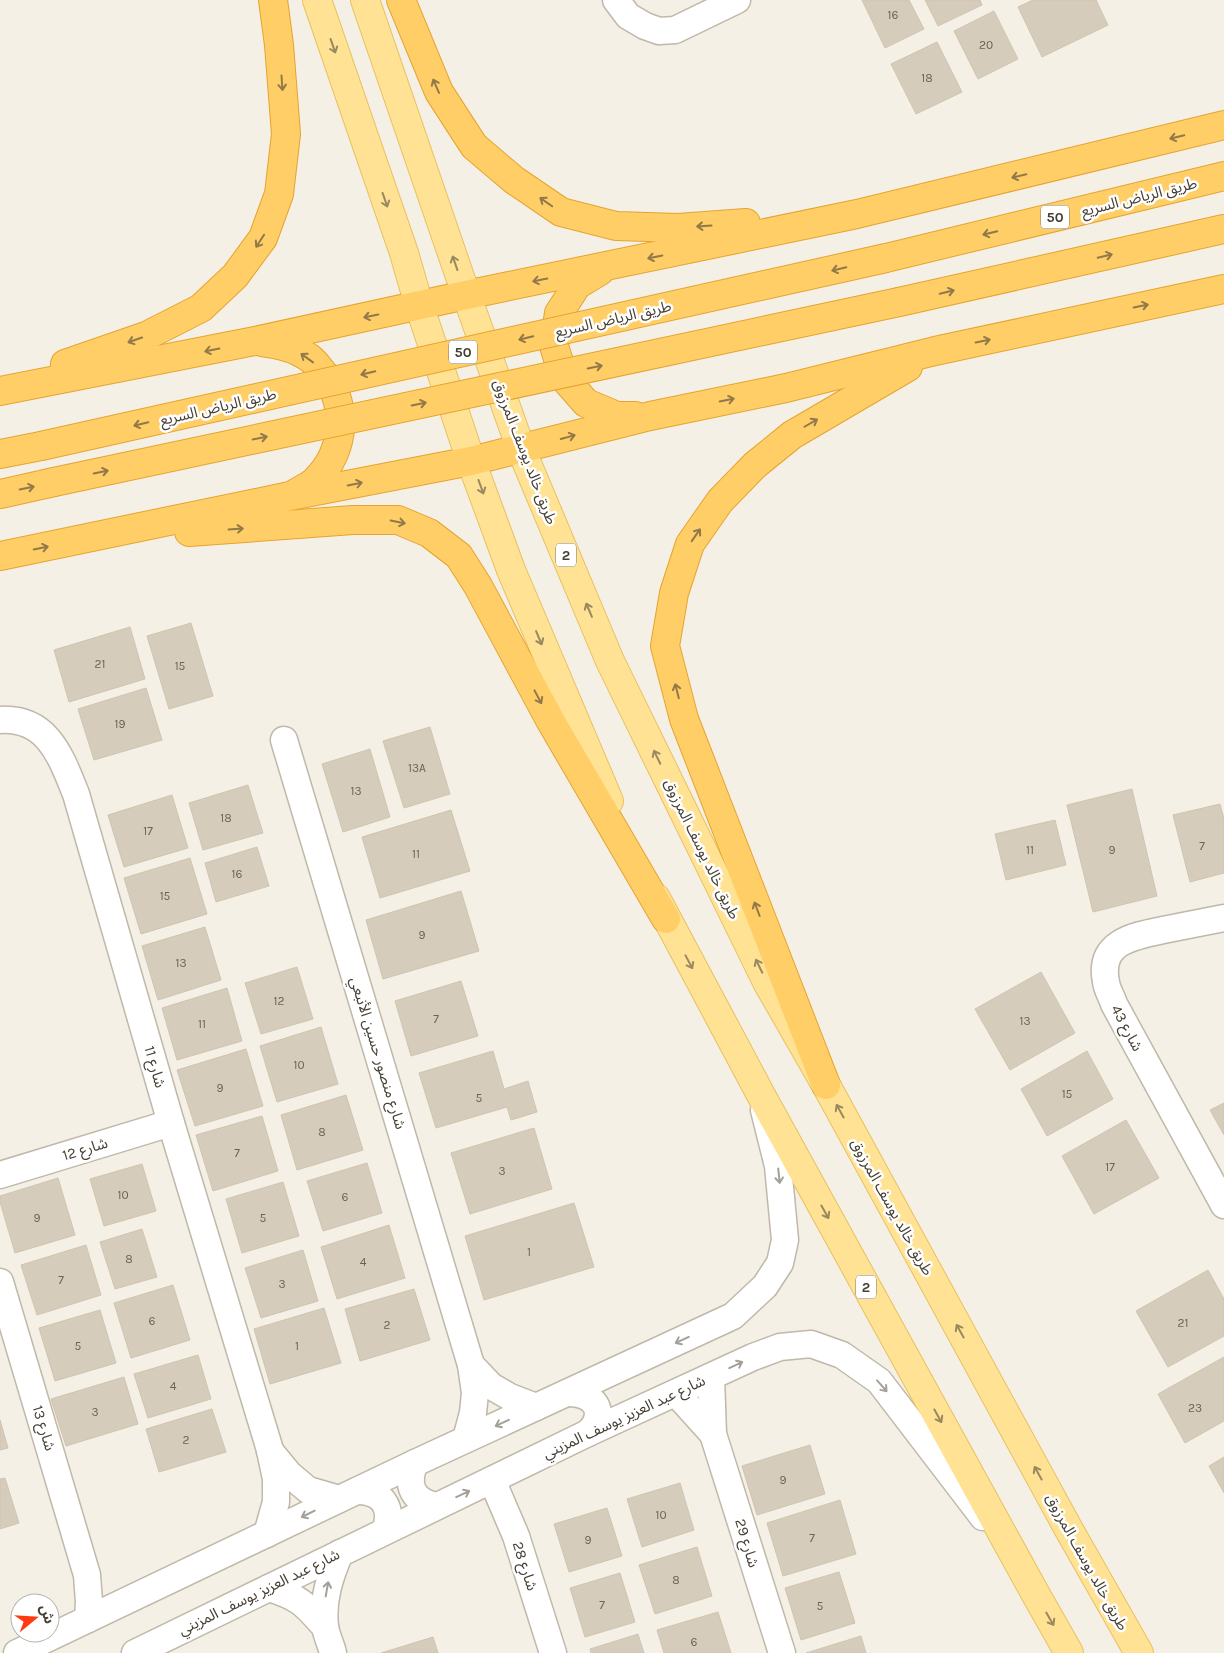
<svg xmlns="http://www.w3.org/2000/svg" width="1224" height="1653" viewBox="0 0 1224 1653" font-family="Karla,'Noto Sans Arabic',sans-serif">
  <style>
    .building { fill: #d6ccbb; stroke: #d1c4ae }
    .lines { fill: none; stroke-linecap: round; stroke-linejoin: round }
    .minor-casing { stroke: #c0b8a8; stroke-width: 29 }
    .major-casing { stroke: #e9c15f; stroke-width: 30 }
    .highway-casing { stroke: #e5a430; stroke-width: 30 }
    .minor { stroke: #fff; stroke-width: 26 }
    .major { stroke: #ffe294; stroke-width: 28 }
    .highway { stroke: #ffce66; stroke-width: 28 }
    .highway-bridge-casing { stroke: #e5a430; stroke-width: 30; stroke-linecap: butt }
    .highway-bridge { stroke: #ffce66; stroke-width: 28 }
    .oneway { stroke: #9a8960 }
    .oneway2 { stroke: #917949 }
    .oneway3 { stroke: #a3a09a }
    .labels { text-anchor: middle; stroke-width: 5; stroke-linejoin: round; paint-order: stroke }
    .number-label { font-size: 12px; fill: #6b6356 }
    .shield { fill: #fff; stroke: #7e7972; stroke-width: 1 }
    .shield-label { font-size: 14px; font-weight: bold; fill: #474035 }
    .street-label { font-size: 15px; fill: #474035; stroke: #fff }
  </style>
  <rect width="100%" height="100%" fill="#f4f0e6"/>
  <g class="building">
    <path d="M 862,0 L 909,0 L 924,29 L 885,48 Z"/>
    <path d="M 925,0 L 980,0 L 982,5 L 938,26 Z"/>
    <path d="M 1033,0 L 1096,0 L 1108,25 L 1042,57 L 1018,7 Z"/>
    <path d="M 994,11 L 1018,59 L 978,79 L 954,31 Z"/>
    <path d="M 937,42 L 962,92 L 916,114 L 891,64 Z"/>
    <path d="M 191,623 L 213,696 L 169,709 L 147,636 Z"/>
    <path d="M 130,627 L 145,679 L 69,702 L 54,650 Z"/>
    <path d="M 146,688 L 162,740 L 94,760 L 78,709 Z"/>
    <path d="M 430,727 L 450,794 L 404,808 L 383,741 Z"/>
    <path d="M 370,749 L 390,817 L 343,832 L 322,764 Z"/>
    <path d="M 248,785 L 263,833 L 203,850 L 189,803 Z"/>
    <path d="M 1132,789 L 1157,896 L 1093,912 L 1067,805 Z"/>
    <path d="M 172,795 L 188,848 L 124,867 L 108,815 Z"/>
    <path d="M 1220,804 L 1224,819 L 1224,873 L 1190,882 L 1173,815 Z"/>
    <path d="M 451,810 L 470,871 L 380,898 L 362,837 Z"/>
    <path d="M 1055,820 L 1066,865 L 1006,880 L 995,834 Z"/>
    <path d="M 257,847 L 269,886 L 216,902 L 205,863 Z"/>
    <path d="M 190,858 L 207,914 L 141,934 L 124,878 Z"/>
    <path d="M 461,891 L 479,951 L 383,979 L 366,920 Z"/>
    <path d="M 205,927 L 221,980 L 158,1000 L 142,946 Z"/>
    <path d="M 297,967 L 313,1019 L 261,1034 L 245,983 Z"/>
    <path d="M 1041,972 L 1075,1033 L 1010,1070 L 975,1009 Z"/>
    <path d="M 461,981 L 478,1036 L 411,1056 L 395,1001 Z"/>
    <path d="M 227,988 L 242,1041 L 177,1060 L 162,1008 Z"/>
    <path d="M 321,1027 L 338,1084 L 277,1102 L 260,1046 Z"/>
    <path d="M 246,1049 L 263,1106 L 195,1126 L 177,1070 Z"/>
    <path d="M 493,1051 L 504,1089 L 528,1081 L 537,1112 L 511,1120 L 507,1107 L 436,1128 L 419,1073 Z"/>
    <path d="M 1087,1051 L 1113,1099 L 1047,1136 L 1021,1089 Z"/>
    <path d="M 346,1095 L 363,1150 L 297,1170 L 281,1115 Z"/>
    <path d="M 1224,1103 L 1224,1135 L 1210,1110 Z"/>
    <path d="M 262,1116 L 278,1171 L 213,1191 L 196,1135 Z"/>
    <path d="M 1126,1120 L 1159,1178 L 1094,1214 L 1062,1156 Z"/>
    <path d="M 534,1128 L 552,1189 L 470,1214 L 451,1153 Z"/>
    <path d="M 367,1163 L 382,1213 L 323,1231 L 307,1181 Z"/>
    <path d="M 142,1164 L 156,1211 L 104,1226 L 90,1179 Z"/>
    <path d="M 58,1178 L 75,1235 L 15,1253 L 0,1202 L 0,1196 Z"/>
    <path d="M 283,1182 L 299,1236 L 242,1253 L 226,1199 Z"/>
    <path d="M 574,1203 L 594,1267 L 484,1300 L 465,1236 Z"/>
    <path d="M 389,1225 L 405,1278 L 337,1299 L 321,1247 Z"/>
    <path d="M 142,1229 L 157,1277 L 115,1289 L 100,1242 Z"/>
    <path d="M 86,1245 L 101,1295 L 37,1315 L 21,1265 Z"/>
    <path d="M 303,1250 L 318,1301 L 261,1318 L 245,1268 Z"/>
    <path d="M 1208,1270 L 1224,1299 L 1224,1336 L 1168,1367 L 1136,1311 Z"/>
    <path d="M 173,1285 L 190,1340 L 131,1358 L 114,1303 Z"/>
    <path d="M 414,1289 L 430,1340 L 360,1361 L 345,1309 Z"/>
    <path d="M 324,1308 L 341,1363 L 270,1384 L 254,1329 Z"/>
    <path d="M 100,1310 L 116,1363 L 55,1381 L 39,1328 Z"/>
    <path d="M 198,1355 L 211,1399 L 148,1418 L 134,1374 Z"/>
    <path d="M 1224,1357 L 1224,1421 L 1185,1443 L 1158,1394 Z"/>
    <path d="M 124,1377 L 138,1424 L 66,1446 L 51,1399 Z"/>
    <path d="M 212,1409 L 226,1452 L 159,1472 L 146,1429 Z"/>
    <path d="M 0,1420 L 8,1448 L 0,1450 Z"/>
    <path d="M 810,1445 L 825,1494 L 757,1515 L 742,1466 Z"/>
    <path d="M 1224,1457 L 1224,1493 L 1209,1466 Z"/>
    <path d="M 5,1478 L 19,1523 L 0,1529 L 0,1479 Z"/>
    <path d="M 680,1483 L 694,1530 L 642,1547 L 627,1499 Z"/>
    <path d="M 840,1500 L 856,1554 L 783,1576 L 767,1523 Z"/>
    <path d="M 607,1508 L 622,1556 L 569,1572 L 554,1524 Z"/>
    <path d="M 697,1547 L 712,1596 L 655,1614 L 639,1565 Z"/>
    <path d="M 839,1572 L 855,1623 L 801,1640 L 785,1588 Z"/>
    <path d="M 620,1573 L 635,1622 L 585,1637 L 570,1588 Z"/>
    <path d="M 718,1612 L 731,1653 L 664,1653 L 657,1630 Z"/>
    <path d="M 638,1634 L 644,1653 L 591,1653 L 590,1649 Z"/>
    <path d="M 861,1636 L 866,1653 L 806,1653 Z"/>
    <path d="M 433,1637 L 438,1653 L 381,1653 Z"/>
  </g>
  <g class="lines">
    <defs>
      <g id="minor">
        <path d="M 616,0 L 628,16 L 645,26 L 659,31 L 675,30 L 737,0"/>
        <path d="M 0,720 C 48,717 61,757 76,794 L 171,1123 L 270,1450 L 276,1479 L 276,1502 L 267,1534"/>
        <path d="M 284,740 L 471,1365 L 475,1393 L 473,1413 L 466,1439"/>
        <path d="M 1224,918 C 1204,922 1183,926 1163,930 C 1133,936 1098,942 1106,982 C 1107,990 1112,997 1114,1004 L 1224,1205"/>
        <path d="M 0,1175 L 171,1123"/>
        <path d="M 0,1282 L 87,1575 L 89,1602 L 88,1619"/>
        <path d="M 471,1365 L 491,1386 L 510,1397 L 536,1407"/>
        <path d="M 711,1377 L 713,1434 L 782,1653"/>
        <path d="M 567,1393 C 594,1392 609,1412 588,1433"/>
        <path d="M 676,1393 L 713,1434"/>
        <path d="M 270,1451 L 289,1474 L 308,1490 L 339,1499"/>
        <path d="M 415,1463 C 405,1485 413,1502 437,1506"/>
        <path d="M 492,1480 L 516,1536 L 553,1653"/>
        <path d="M 357,1491 C 382,1491 394,1507 385,1531"/>
        <path d="M 269,1588 C 299,1597 305,1604 325,1627"/>
        <path d="M 17,1653 L 415,1463 L 733,1316 L 765,1286 L 780,1263 L 785,1240 L 778,1166 L 764,1110"/>
        <path d="M 135,1653 L 588,1433 L 753,1357 L 780,1347 L 811,1344 L 842,1355 L 879,1381 L 983,1517"/>
        <path d="M 333,1653 C 331,1644 326,1635 325,1626 C 322,1600 330,1576 340,1553"/>
      </g>
      <g id="major">
        <path d="M 317,0 L 404,253 L 419,305 L 471,461 L 511,570 L 609,801"/>
        <path d="M 365,0 L 459,274 L 521,449 L 610,661 L 767,982 L 826,1085 L 1068,1528 L 1139,1653"/>
        <path d="M 656,898 L 761,1095 L 1035,1593 L 1069,1653"/>
      </g>
      <g id="highway">
        <path d="M 401,0 L 439,92 L 474,146 L 514,180 L 561,212 L 616,226 L 678,228 L 746,223"/>
        <path d="M 886,258 L 1224,176"/>
        <path d="M 600,271 L 577,285 L 559,313 L 554,346 L 564,378 L 586,403 L 617,416 L 635,416"/>
        <path d="M 899,302 L 1224,229"/>
        <path d="M 262,342 C 278,344 294,347 308,357 C 312,359 316,364 319,368 C 349,400 347,450 315,481 C 310,486 302,489 296,493"/>
        <path d="M 65,364 L 146,336 L 201,308 L 235,276 L 263,238 L 279,194 L 286,134 L 279,45 L 273,0"/>
        <path d="M 0,391 L 255,341 L 466,295 L 857,214 L 1224,125"/>
        <path d="M 0,454 L 41,446"/>
        <path d="M 0,494 L 54,482"/>
        <path d="M 189,532 L 353,520 L 398,520 L 429,533 L 459,556 L 478,586 L 550,720 L 666,919"/>
        <path d="M 0,556 L 290,496 L 471,461 L 650,416 L 786,388 L 935,351 L 1224,289"/>
        <path d="M 826,1085 L 684,719 L 665,646 L 674,593 L 690,544 L 720,501 L 755,465 L 792,435 L 908,367"/>
      </g>
    </defs>
    <use href="#minor" class="minor-casing"/>
    <use href="#major" class="major-casing"/>
    <use href="#highway" class="highway-casing"/>
    <use href="#minor" class="minor"/>
    <use href="#major" class="major"/>
    <use href="#highway" class="highway"/>
    <defs>
      <g id="highway-bridge">
        <path d="M 41,446 L 886,258"/>
        <path d="M 54,482 L 899,302"/>
      </g>
    </defs>
    <use href="#highway-bridge" class="highway-bridge-casing"/>
    <use href="#highway-bridge" class="highway-bridge"/>
  </g>
  <defs><path id="oneway-shaft" d="M-6 0H5M1.5-3L5.5 0L1.5 3" fill="none" stroke-width="1.6" stroke-linecap="round" stroke-linejoin="round" transform="scale(1.25)"/></defs>
  <g class="oneway">
    <use href="#oneway-shaft" transform="translate(333 46) rotate(71)"/>
    <use href="#oneway-shaft" transform="translate(385 200) rotate(71)"/>
    <use href="#oneway-shaft" transform="translate(455 263) rotate(-109)"/>
    <use href="#oneway-shaft" transform="translate(481 487) rotate(70)"/>
    <use href="#oneway-shaft" transform="translate(589 610) rotate(-113)"/>
    <use href="#oneway-shaft" transform="translate(539 638) rotate(67)"/>
    <use href="#oneway-shaft" transform="translate(657 757) rotate(-116)"/>
    <use href="#oneway-shaft" transform="translate(689 962) rotate(62)"/>
    <use href="#oneway-shaft" transform="translate(759 966) rotate(-116)"/>
    <use href="#oneway-shaft" transform="translate(840 1111) rotate(-119)"/>
    <use href="#oneway-shaft" transform="translate(825 1212) rotate(61)"/>
    <use href="#oneway-shaft" transform="translate(960 1331) rotate(-119)"/>
    <use href="#oneway-shaft" transform="translate(938 1416) rotate(61)"/>
    <use href="#oneway-shaft" transform="translate(1038 1473) rotate(-119)"/>
    <use href="#oneway-shaft" transform="translate(1050 1619) rotate(60)"/>
  </g>
  <g class="oneway2">
    <use href="#oneway-shaft" transform="translate(282 83) rotate(86)"/>
    <use href="#oneway-shaft" transform="translate(436 86) rotate(-114)"/>
    <use href="#oneway-shaft" transform="translate(1177 137) rotate(166)"/>
    <use href="#oneway-shaft" transform="translate(1019 176) rotate(167)"/>
    <use href="#oneway-shaft" transform="translate(546 202) rotate(-145)"/>
    <use href="#oneway-shaft" transform="translate(704 226) rotate(176)"/>
    <use href="#oneway-shaft" transform="translate(990 233) rotate(166)"/>
    <use href="#oneway-shaft" transform="translate(260 241) rotate(123)"/>
    <use href="#oneway-shaft" transform="translate(1105 256) rotate(-13)"/>
    <use href="#oneway-shaft" transform="translate(655 257) rotate(168)"/>
    <use href="#oneway-shaft" transform="translate(839 269) rotate(167)"/>
    <use href="#oneway-shaft" transform="translate(540 280) rotate(169)"/>
    <use href="#oneway-shaft" transform="translate(947 292) rotate(-13)"/>
    <use href="#oneway-shaft" transform="translate(1141 306) rotate(-12)"/>
    <use href="#oneway-shaft" transform="translate(371 316) rotate(168)"/>
    <use href="#oneway-shaft" transform="translate(526 338) rotate(167)"/>
    <use href="#oneway-shaft" transform="translate(135 340) rotate(161)"/>
    <use href="#oneway-shaft" transform="translate(983 341) rotate(-12)"/>
    <use href="#oneway-shaft" transform="translate(212 350) rotate(169)"/>
    <use href="#oneway-shaft" transform="translate(307 358) rotate(-144)"/>
    <use href="#oneway-shaft" transform="translate(595 367) rotate(-12)"/>
    <use href="#oneway-shaft" transform="translate(368 373) rotate(167)"/>
    <use href="#oneway-shaft" transform="translate(727 400) rotate(-11)"/>
    <use href="#oneway-shaft" transform="translate(419 404) rotate(-12)"/>
    <use href="#oneway-shaft" transform="translate(811 423) rotate(-30)"/>
    <use href="#oneway-shaft" transform="translate(141 424) rotate(167)"/>
    <use href="#oneway-shaft" transform="translate(568 437) rotate(-15)"/>
    <use href="#oneway-shaft" transform="translate(260 438) rotate(-12)"/>
    <use href="#oneway-shaft" transform="translate(101 472) rotate(-12)"/>
    <use href="#oneway-shaft" transform="translate(355 484) rotate(-11)"/>
    <use href="#oneway-shaft" transform="translate(27 488) rotate(-12)"/>
    <use href="#oneway-shaft" transform="translate(398 522) rotate(11)"/>
    <use href="#oneway-shaft" transform="translate(236 529) rotate(-4)"/>
    <use href="#oneway-shaft" transform="translate(696 535) rotate(-55)"/>
    <use href="#oneway-shaft" transform="translate(41 548) rotate(-11)"/>
    <use href="#oneway-shaft" transform="translate(677 691) rotate(-104)"/>
    <use href="#oneway-shaft" transform="translate(538 697) rotate(62)"/>
    <use href="#oneway-shaft" transform="translate(757 909) rotate(-111)"/>
  </g>
  <g class="oneway3">
    <use href="#oneway-shaft" transform="translate(779 1176) rotate(84)"/>
    <use href="#oneway-shaft" transform="translate(682 1340) rotate(155)"/>
    <use href="#oneway-shaft" transform="translate(736 1365) rotate(-25)"/>
    <use href="#oneway-shaft" transform="translate(882 1386) rotate(49)"/>
    <use href="#oneway-shaft" transform="translate(502 1423) rotate(155)"/>
    <use href="#oneway-shaft" transform="translate(463 1494) rotate(-25)"/>
    <use href="#oneway-shaft" transform="translate(308 1514) rotate(154)"/>
    <use href="#oneway-shaft" transform="translate(327 1589) rotate(-80)"/>
  </g>
  <g class="labels">
    <g class="number-label">
      <text x="893" y="19">16</text>
      <text x="986" y="49">20</text>
      <text x="927" y="82">18</text>
      <text x="100" y="668">21</text>
      <text x="180" y="670">15</text>
      <text x="120" y="728">19</text>
      <text x="417" y="772">13A</text>
      <text x="356" y="795">13</text>
      <text x="226" y="822">18</text>
      <text x="148" y="835">17</text>
      <text x="1202" y="850">7</text>
      <text x="1030" y="854">11</text>
      <text x="1112" y="854">9</text>
      <text x="416" y="858">11</text>
      <text x="237" y="878">16</text>
      <text x="165" y="900">15</text>
      <text x="422" y="939">9</text>
      <text x="181" y="967">13</text>
      <text x="279" y="1005">12</text>
      <text x="436" y="1023">7</text>
      <text x="1025" y="1025">13</text>
      <text x="202" y="1028">11</text>
      <text x="299" y="1069">10</text>
      <text x="220" y="1092">9</text>
      <text x="1067" y="1098">15</text>
      <text x="479" y="1102">5</text>
      <text x="322" y="1136">8</text>
      <text x="237" y="1157">7</text>
      <text x="1110" y="1171">17</text>
      <text x="502" y="1175">3</text>
      <text x="123" y="1199">10</text>
      <text x="345" y="1201">6</text>
      <text x="37" y="1222">9</text>
      <text x="263" y="1222">5</text>
      <text x="529" y="1256">1</text>
      <text x="129" y="1263">8</text>
      <text x="363" y="1266">4</text>
      <text x="61" y="1284">7</text>
      <text x="282" y="1288">3</text>
      <text x="152" y="1325">6</text>
      <text x="1183" y="1327">21</text>
      <text x="387" y="1329">2</text>
      <text x="78" y="1350">5</text>
      <text x="297" y="1350">1</text>
      <text x="173" y="1390">4</text>
      <text x="1195" y="1412">23</text>
      <text x="95" y="1416">3</text>
      <text x="186" y="1444">2</text>
      <text x="783" y="1484">9</text>
      <text x="661" y="1519">10</text>
      <text x="812" y="1542">7</text>
      <text x="588" y="1544">9</text>
      <text x="676" y="1584">8</text>
      <text x="602" y="1609">7</text>
      <text x="820" y="1610">5</text>
      <text x="694" y="1646">6</text>
    </g>
    <g class="shield">
      <rect x="1041" y="205.5" width="28" height="23" rx="4"/>
      <rect x="449" y="340.5" width="28" height="23" rx="4"/>
      <rect x="556" y="543.5" width="20" height="23" rx="4"/>
      <rect x="856" y="1275.5" width="20" height="23" rx="4"/>
    </g>
    <g class="shield-label">
      <text x="1055" y="222">50</text>
      <text x="463" y="357">50</text>
      <text x="566" y="560">2</text>
      <text x="866" y="1292">2</text>
    </g>
    <g class="street-label">
      <text transform="translate(1139 197) rotate(-14)" y="5">طريق الرياض السريع</text>
      <text transform="translate(613 319) rotate(-13)" y="5">طريق الرياض السريع</text>
      <text transform="translate(218 407) rotate(-13)" y="5">طريق الرياض السريع</text>
      <text transform="translate(525 452) rotate(69)" y="5">طريق خالد يوسف المرزوق</text>
      <text transform="translate(702 849) rotate(64)" y="5">طريق خالد يوسف المرزوق</text>
      <text transform="translate(1127 1028) rotate(62)" y="5">شارع 43</text>
      <text transform="translate(378 1053) rotate(73)" y="5">شارع منصور حسين الأنبعي</text>
      <text transform="translate(155 1067) rotate(74)" y="5">شارع 11</text>
      <text transform="translate(85 1149) rotate(-17)" y="5">شارع 12</text>
      <text transform="translate(892 1207) rotate(61)" y="5">طريق خالد يوسف المرزوق</text>
      <text transform="translate(624 1417) rotate(-25)" y="5">شارع عبد العزيز يوسف المزيني</text>
      <text transform="translate(44 1428) rotate(73)" y="5">شارع 13</text>
      <text transform="translate(747 1543) rotate(73)" y="5">شارع 29</text>
      <text transform="translate(1087 1562) rotate(61)" y="5">طريق خالد يوسف المرزوق</text>
      <text transform="translate(525 1566) rotate(72)" y="5">شارع 28</text>
      <text transform="translate(259 1592) rotate(-26)" y="5">شارع عبد العزيز يوسف المزيني</text>
    </g>
  </g>
  <g transform="translate(35 1618) rotate(72)"><circle r="24" fill="#ffffff" stroke="#b5b3ae"/>
  <path d="M0-4L9 19L0 12L-9 19Z" fill="#ff3912"/>
  <text y="-8" font-size="14" font-weight="bold" text-anchor="middle" fill="#474035">ش</text>
  </g>
</svg>
